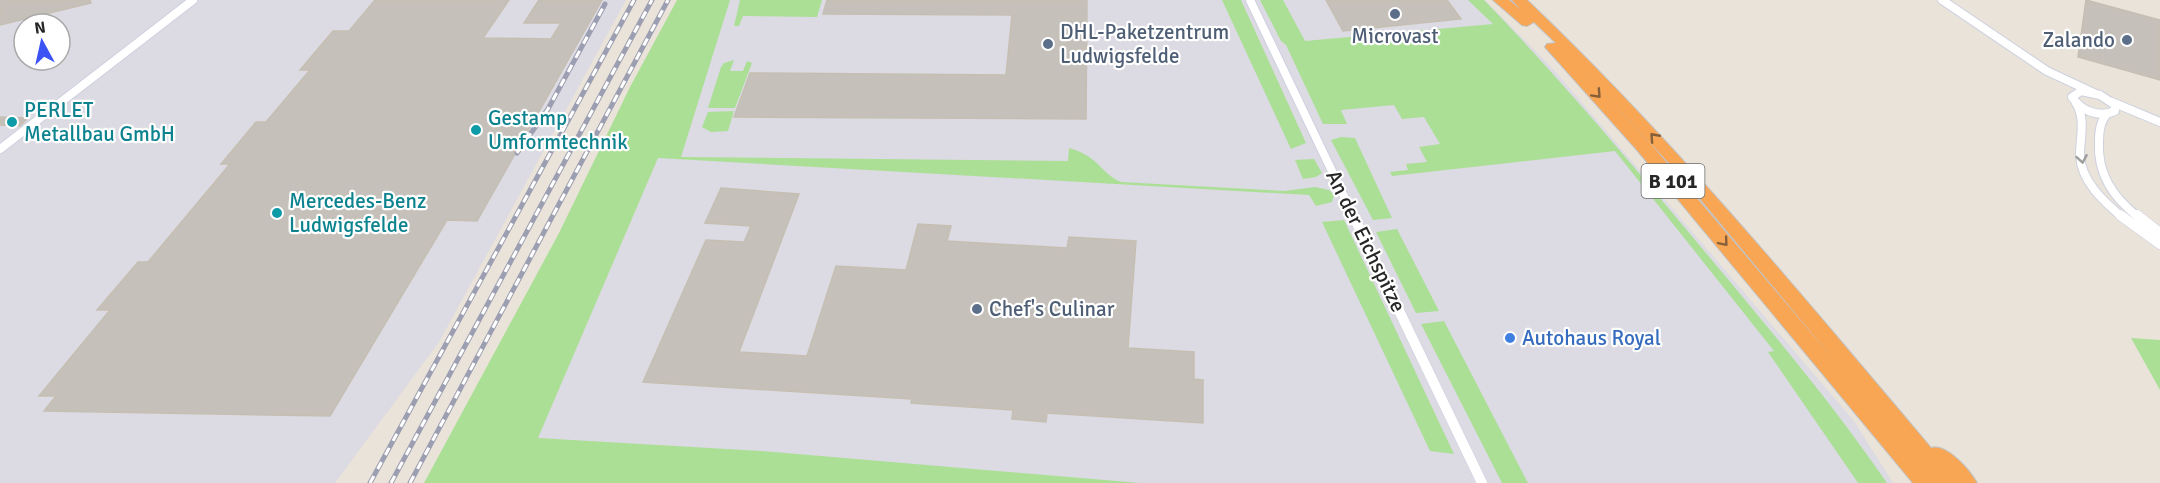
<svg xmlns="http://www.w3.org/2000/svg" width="2160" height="483" viewBox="0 0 2160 483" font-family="Signika,sans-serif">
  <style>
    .industrial { fill: #dcdae2; fill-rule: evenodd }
    .green { fill: #abdf96 }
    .building { fill: #c5c0b9; stroke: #c5bfb3; stroke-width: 1.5 }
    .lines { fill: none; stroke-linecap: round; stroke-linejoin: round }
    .street-far1-casing { stroke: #ced1e0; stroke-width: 10 }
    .street-casing { stroke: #ced1e0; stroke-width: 11 }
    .highway-casing { stroke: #c3c3c3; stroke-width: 2 }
    .street-far1 { stroke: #fff; stroke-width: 8 }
    .street { stroke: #fff; stroke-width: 10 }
    .highway { fill: #f9a654; fill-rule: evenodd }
    .rail-casing { stroke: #9c9eb1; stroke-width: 5 }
    .rail { stroke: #fff; stroke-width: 3; stroke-dasharray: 8; stroke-linecap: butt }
    .oneway { stroke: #86603b }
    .oneway2 { stroke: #9e9e9e }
    .service-dot { fill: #5c6f8a; stroke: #fff; stroke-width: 2 }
    .culture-dot { fill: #0f9aa8; stroke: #fff; stroke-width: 2 }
    .shop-dot { fill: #3f7fe0; stroke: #fff; stroke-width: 2 }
    .labels { text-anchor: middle; stroke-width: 4.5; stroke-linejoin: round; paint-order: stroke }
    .shield { fill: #fff; stroke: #686868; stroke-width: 1.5 }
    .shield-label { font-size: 20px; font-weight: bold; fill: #272727 }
    .service-label { font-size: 21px; fill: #4e5e75; stroke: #fff; text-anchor: start }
    .culture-label { font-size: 21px; fill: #0d838f; stroke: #fff; text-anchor: start }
    .street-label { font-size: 21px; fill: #272727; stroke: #fff }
    .shop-label { font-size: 21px; fill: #366cbe; stroke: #fff; text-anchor: start }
  </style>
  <rect width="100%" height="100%" fill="#eae3d9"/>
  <g class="industrial">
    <path d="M 0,0 L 626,0 L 439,342 L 335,483 L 0,483 ZM 24,24 L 60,24 L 60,60 L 24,60 Z"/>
    <path d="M 712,0 L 1485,0 L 1554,70 L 1854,421 L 1893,483 L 518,483 L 658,158 Z"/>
  </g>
  <g class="green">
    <path d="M 677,0 L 730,0 L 681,157 L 1068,161 L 1069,148 C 1099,156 1101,174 1121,182 L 1284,191 L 1315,187 L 1329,190 L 1334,195 L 1332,202 L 1316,206 L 1309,195 L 658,158 L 538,438 L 761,451 L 1140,483 L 424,483 L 559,233 L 630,87 Z"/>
    <path d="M 740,0 L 822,0 L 817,17 L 743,16 L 739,26 L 734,26 Z"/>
    <path d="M 1222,0 L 1241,0 L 1306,143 L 1291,149 Z"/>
    <path d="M 1260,0 L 1283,0 L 1305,41 L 1493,24 L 1468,0 L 1484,0 C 1560,78 1631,163 1701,247 C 1765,324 1830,400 1887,483 L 1858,483 L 1768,352 L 1774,351 L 1615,151 L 1392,176 L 1390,172 L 1408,170 L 1406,164 L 1427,162 L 1419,147 L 1440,144 L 1424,117 L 1402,119 L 1394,105 L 1341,110 L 1347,124 L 1323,124 L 1286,45 L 1281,41 Z"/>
    <path d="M 734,60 L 730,71 L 743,71 L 747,61 L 752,63 L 735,108 L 708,108 L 721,67 L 724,63 Z"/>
    <path d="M 734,111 L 728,131 L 711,132 L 702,127 L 708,112 Z"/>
    <path d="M 1341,137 L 1355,138 L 1392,218 L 1373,220 L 1331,140 Z"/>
    <path d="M 1314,159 L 1322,173 L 1316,177 L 1303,179 L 1295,160 Z"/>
    <path d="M 1344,220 L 1454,454 L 1430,451 L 1322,222 Z"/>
    <path d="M 1397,229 L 1439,311 L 1416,313 L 1376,232 Z"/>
    <path d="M 1444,321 L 1528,483 L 1502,483 L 1421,324 Z"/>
    <path d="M 2131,338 L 2160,340 L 2160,390 Z"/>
  </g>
  <g class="building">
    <path d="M 0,0 L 90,0 L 91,3 L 0,25 Z"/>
    <path d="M 375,0 L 509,0 L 483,38 L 551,39 L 561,23 L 524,23 L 539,0 L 602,0 L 477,221 L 447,220 L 330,416 L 44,411 L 56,396 L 39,396 L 110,310 L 97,310 L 138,262 L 148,262 L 230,164 L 221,164 L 256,122 L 266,122 L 310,70 L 300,70 L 333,31 L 349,31 Z"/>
    <path d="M 827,0 L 1087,0 L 1086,119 L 734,117 L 750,73 L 1006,75 L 1012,15 L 823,14 Z"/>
    <path d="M 1326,0 L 1447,0 L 1461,19 L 1343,31 Z"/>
    <path d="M 2086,0 L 2160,20 L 2160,80 L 2078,57 Z"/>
    <path d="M 0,117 L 28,118 L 20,126 L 0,125 Z"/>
    <path d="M 721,188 L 799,194 L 739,352 L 807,356 L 836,266 L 906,270 L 918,224 L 951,226 L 947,241 L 1067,248 L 1069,237 L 1136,241 L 1128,348 L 1194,352 L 1194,379 L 1203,380 L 1203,423 L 1047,413 L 1046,422 L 1012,419 L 1013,410 L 911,403 L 912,399 L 643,382 L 706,240 L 744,242 L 751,226 L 705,223 Z"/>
  </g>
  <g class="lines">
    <defs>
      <g id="street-far1">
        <path d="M 1250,0 L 1354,217"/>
        <path d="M 1942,0 L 2047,71 L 2094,93"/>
        <path d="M 2081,91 L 2100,95 L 2115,105 L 2115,111 C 2099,118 2081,111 2072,97 Z"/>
        <path d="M 2112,102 L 2160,122"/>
        <path d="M 2076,103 C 2086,120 2080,136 2080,155 C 2081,181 2103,201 2122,217"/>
        <path d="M 2107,114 C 2100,121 2099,131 2099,141 C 2097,174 2113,197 2138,217"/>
        <path d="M 0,149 L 193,0"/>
      </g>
      <g id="street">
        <path d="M 1353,215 L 1482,483"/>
        <path d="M 2120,215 L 2160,244"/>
        <path d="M 2137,215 L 2160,233"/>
      </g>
      <path id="highway" d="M 1493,0 L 1509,0 L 1521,10 L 1512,0 L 1527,0 C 1673,139 1801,294 1931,448 C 1946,443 1970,470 1977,483 L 1913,483 L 1637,150 L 1545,47 L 1547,44 L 1556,43 L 1534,22 L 1527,26 L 1522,25 ZM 1569,56 L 1682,177 L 1835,361 L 1649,142 Z"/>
    </defs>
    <use href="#street-far1" class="street-far1-casing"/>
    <use href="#street" class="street-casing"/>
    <use href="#highway" class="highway-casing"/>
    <use href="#street-far1" class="street-far1"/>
    <use href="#street" class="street"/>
    <use href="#highway" class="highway"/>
    <defs>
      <g id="rail">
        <path d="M 517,153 L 548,109 L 605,4"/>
        <path d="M 370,483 L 634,0"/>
        <path d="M 391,483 L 652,0"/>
        <path d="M 410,483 L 668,0"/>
      </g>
    </defs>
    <use href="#rail" class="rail-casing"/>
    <use href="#rail" class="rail"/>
  </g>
  <defs><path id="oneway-chevron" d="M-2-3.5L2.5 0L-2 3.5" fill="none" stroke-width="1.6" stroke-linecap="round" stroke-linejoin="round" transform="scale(1.5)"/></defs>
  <g class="oneway">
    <use href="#oneway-chevron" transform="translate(1597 94) rotate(47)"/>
    <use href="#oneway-chevron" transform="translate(1654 137) rotate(-132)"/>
    <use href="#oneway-chevron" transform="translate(1724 242) rotate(50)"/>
  </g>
  <use class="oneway2" href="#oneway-chevron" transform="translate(2082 159) rotate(80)"/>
  <g class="service-dot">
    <circle cx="1395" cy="14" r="6"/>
    <circle cx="2127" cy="40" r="6"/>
    <circle cx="1048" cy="44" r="6"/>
    <circle cx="977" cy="309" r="6"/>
  </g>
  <g class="culture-dot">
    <circle cx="12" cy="122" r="6"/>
    <circle cx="476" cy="130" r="6"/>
    <circle cx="277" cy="213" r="6"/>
  </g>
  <circle class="shop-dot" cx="1510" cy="338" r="6"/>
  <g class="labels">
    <rect class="shield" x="1641.5" y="164" width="63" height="34" rx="4.5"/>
    <g class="shield-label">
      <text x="1673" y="188">B 101</text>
    </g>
    <g class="service-label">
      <text x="1060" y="39">DHL-Paketzentrum<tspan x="1060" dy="24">Ludwigsfelde</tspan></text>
      <text x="1395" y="43" text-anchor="middle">Microvast</text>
      <text x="2115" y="47" text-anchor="end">Zalando</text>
      <text x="989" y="316">Chef's Culinar</text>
    </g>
    <g class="culture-label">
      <text x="24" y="117">PERLET<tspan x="24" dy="24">Metallbau GmbH</tspan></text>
      <text x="488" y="125">Gestamp<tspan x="488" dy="24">Umformtechnik</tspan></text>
      <text x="289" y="208">Mercedes-Benz<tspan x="289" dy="24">Ludwigsfelde</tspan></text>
    </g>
    <g class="street-label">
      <text transform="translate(1366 241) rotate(64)" y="7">An der Eichspitze</text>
    </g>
    <g class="shop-label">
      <text x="1522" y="345">Autohaus Royal</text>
    </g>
  </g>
  <g transform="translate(42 42) rotate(352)"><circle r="28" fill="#ffffff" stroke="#a9a9a9" stroke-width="1.5"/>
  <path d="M0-4.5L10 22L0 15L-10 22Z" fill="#3b53f4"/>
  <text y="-9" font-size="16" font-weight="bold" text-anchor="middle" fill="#272727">N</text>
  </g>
</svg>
